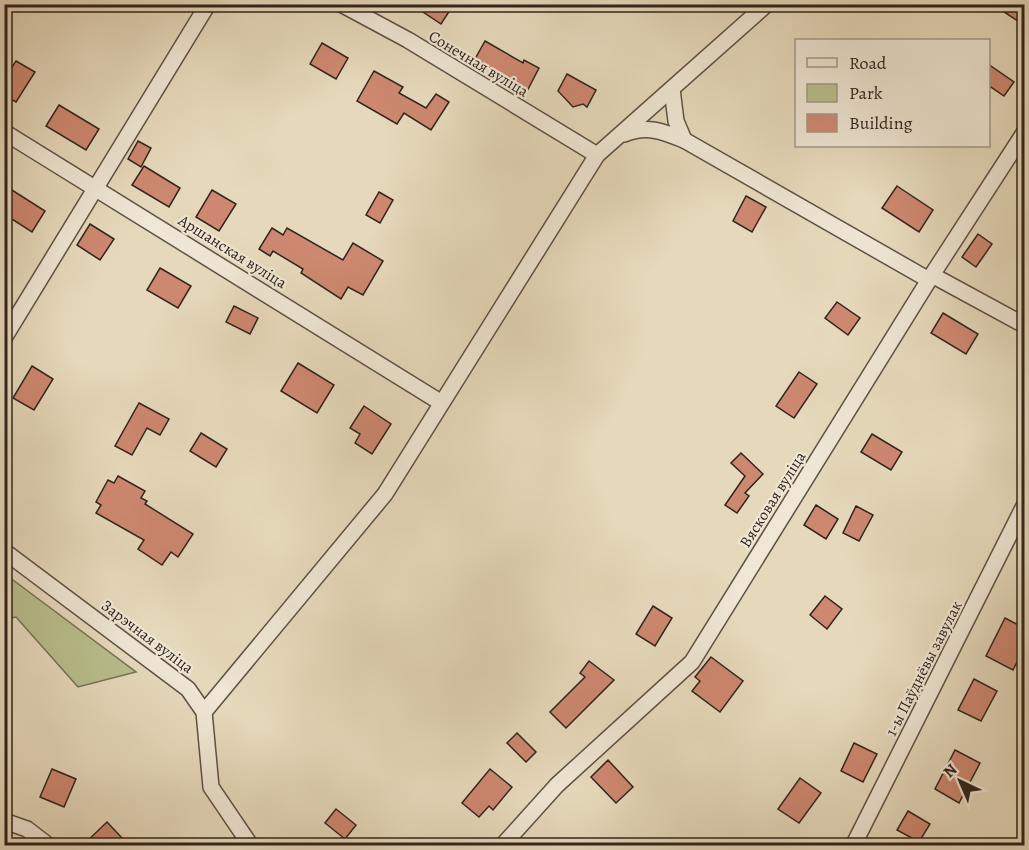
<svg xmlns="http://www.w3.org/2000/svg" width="1029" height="850" viewBox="0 0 1029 850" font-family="Alegreya,serif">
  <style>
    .green { fill: #b9be8d; stroke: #747155; stroke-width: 1.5 }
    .building { fill: #ce8871; stroke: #30241d; stroke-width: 1.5 }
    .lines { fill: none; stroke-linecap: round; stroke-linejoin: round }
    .street-casing { stroke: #5e5144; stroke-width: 18 }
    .street { stroke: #efe6d3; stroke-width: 15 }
    .labels { text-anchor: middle; stroke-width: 4.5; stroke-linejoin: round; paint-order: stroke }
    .street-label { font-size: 16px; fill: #30241d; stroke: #efe6d3 }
  </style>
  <rect width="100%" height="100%" fill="#e6d9bb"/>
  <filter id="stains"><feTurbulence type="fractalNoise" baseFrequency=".00333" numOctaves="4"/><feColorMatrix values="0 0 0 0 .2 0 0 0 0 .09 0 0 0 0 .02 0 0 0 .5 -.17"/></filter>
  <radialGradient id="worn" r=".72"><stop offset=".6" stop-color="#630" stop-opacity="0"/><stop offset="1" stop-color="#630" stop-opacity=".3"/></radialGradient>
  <path class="green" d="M 5,574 L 136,672 L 78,687 L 16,617 L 5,619 Z"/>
  <g class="building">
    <path d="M 411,4 L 454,4 L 441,24 Z"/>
    <path d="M 992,4 L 1024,4 L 1024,25 Z"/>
    <path d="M 485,41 L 523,63 L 524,60 L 539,68 L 524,97 L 509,89 L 513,81 L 475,59 Z"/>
    <path d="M 322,43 L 348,58 L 336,79 L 310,64 Z"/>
    <path d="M 16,61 L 35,72 L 16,102 L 4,95 L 4,79 Z"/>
    <path d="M 988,64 L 1014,82 L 1004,96 L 988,85 Z"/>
    <path d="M 374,71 L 403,87 L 399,93 L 426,108 L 436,94 L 449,102 L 431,130 L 404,113 L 397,124 L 357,101 Z"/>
    <path d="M 567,74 L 596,90 L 587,107 L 583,104 L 573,107 L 558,91 Z"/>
    <path d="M 59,105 L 99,129 L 86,150 L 46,126 Z"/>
    <path d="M 138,141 L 151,148 L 141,167 L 128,159 Z"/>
    <path d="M 144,166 L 180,188 L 169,207 L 132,185 Z"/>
    <path d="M 4,185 L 45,211 L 32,232 L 4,214 Z"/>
    <path d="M 897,186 L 933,210 L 919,232 L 882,208 Z"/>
    <path d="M 212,190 L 236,204 L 219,231 L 196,217 Z"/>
    <path d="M 379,192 L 393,200 L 380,223 L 366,215 Z"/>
    <path d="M 746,196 L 766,207 L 752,232 L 733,221 Z"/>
    <path d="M 90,224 L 114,239 L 100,260 L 77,245 Z"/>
    <path d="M 272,228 L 283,235 L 287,228 L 343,260 L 353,243 L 383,261 L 363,295 L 348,287 L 341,299 L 301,273 L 303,269 L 273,251 L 270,256 L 259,249 Z"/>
    <path d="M 978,234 L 992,244 L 976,267 L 962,257 Z"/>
    <path d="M 160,268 L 191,286 L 178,308 L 147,290 Z"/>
    <path d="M 837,302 L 860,318 L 848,335 L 825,318 Z"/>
    <path d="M 234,306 L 258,318 L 250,334 L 226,322 Z"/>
    <path d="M 943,313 L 978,334 L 966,354 L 931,333 Z"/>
    <path d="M 298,363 L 334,385 L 317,413 L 281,391 Z"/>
    <path d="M 32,366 L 53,379 L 34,410 L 13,398 Z"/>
    <path d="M 799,372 L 817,384 L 794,418 L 776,406 Z"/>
    <path d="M 139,403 L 169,419 L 160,435 L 147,428 L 132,455 L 115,446 Z"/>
    <path d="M 364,406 L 391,424 L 372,454 L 355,443 L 360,434 L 350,428 Z"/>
    <path d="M 201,433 L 227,449 L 216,467 L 190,451 Z"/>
    <path d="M 872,434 L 902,452 L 891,470 L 861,452 Z"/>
    <path d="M 741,453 L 763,474 L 745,493 L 749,496 L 737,513 L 725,505 L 745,476 L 731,463 Z"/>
    <path d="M 118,476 L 145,491 L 141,498 L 147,501 L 145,504 L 193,534 L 178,557 L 171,552 L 162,565 L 138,549 L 144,540 L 96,513 L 101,505 L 96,502 L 108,480 L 114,483 Z"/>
    <path d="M 816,505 L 838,519 L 826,539 L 804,525 Z"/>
    <path d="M 856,506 L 873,515 L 859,541 L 843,533 Z"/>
    <path d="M 825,596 L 842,609 L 827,629 L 810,615 Z"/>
    <path d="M 653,606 L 672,618 L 655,646 L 636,634 Z"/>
    <path d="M 1005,618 L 1024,628 L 1024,648 L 1013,670 L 986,656 Z"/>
    <path d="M 711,657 L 743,681 L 720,712 L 692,691 L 700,681 L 695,677 Z"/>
    <path d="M 589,661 L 614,680 L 566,728 L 550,712 L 585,677 L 580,673 Z"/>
    <path d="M 974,679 L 997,691 L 981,721 L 958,710 Z"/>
    <path d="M 517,733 L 536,752 L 526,762 L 507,743 Z"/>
    <path d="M 854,743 L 877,754 L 863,782 L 841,771 Z"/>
    <path d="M 955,750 L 980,763 L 959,803 L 935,789 Z"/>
    <path d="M 608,760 L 633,787 L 616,803 L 591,777 Z"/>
    <path d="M 52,769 L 76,779 L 64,807 L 40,797 Z"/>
    <path d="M 490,769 L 512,787 L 493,810 L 489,806 L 479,817 L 462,803 Z"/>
    <path d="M 800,778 L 821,793 L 799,823 L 778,809 Z"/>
    <path d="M 336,809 L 356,825 L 345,839 L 325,823 Z"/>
    <path d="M 908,811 L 930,824 L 919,842 L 897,830 Z"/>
    <path d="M 107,822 L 122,838 L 114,846 L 82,846 Z"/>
  </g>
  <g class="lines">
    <defs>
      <g id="street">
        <path d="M 341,4 L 408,40 L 597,155"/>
        <path d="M 672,89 L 676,121 L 684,140"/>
        <path d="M 4,132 L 440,402"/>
        <path d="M 624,134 C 647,125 662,131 684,140 L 929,280"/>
        <path d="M 932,275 L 1024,325"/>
        <path d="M 4,338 L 208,4"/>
        <path d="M 4,551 L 188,689 L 204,712 L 211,787 L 251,846"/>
        <path d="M 204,712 L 385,494 L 597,155 L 767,4"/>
        <path d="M 4,821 L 27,829 L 49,846"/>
        <path d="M 502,846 L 557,785 L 692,662 L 932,275 L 1024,133"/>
        <path d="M 853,846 L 1024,506"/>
      </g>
    </defs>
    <use href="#street" class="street-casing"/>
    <use href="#street" class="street"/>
  </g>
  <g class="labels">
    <g class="street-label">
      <text transform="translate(479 63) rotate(31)" y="6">Сонечная вуліца</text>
      <text transform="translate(233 251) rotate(32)" y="6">Аршанская вуліца</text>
      <text transform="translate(772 499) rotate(-58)" y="6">Вясковая вуліца</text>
      <text transform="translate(148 636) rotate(37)" y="6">Зарэчная вуліца</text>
      <text transform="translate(923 668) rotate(-63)" y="6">1-ы Паўднёвы завулак</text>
    </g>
  </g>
  <rect width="1029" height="850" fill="none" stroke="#e6d9bb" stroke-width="24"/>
  <rect x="6" y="6" width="1017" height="838" fill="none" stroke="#30241d" stroke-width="3"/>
  <rect x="12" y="12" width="1005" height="826" fill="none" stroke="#30241d" stroke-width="1.5"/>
  <rect x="795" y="39" width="195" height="108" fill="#efe6d3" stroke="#a3988a" stroke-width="1.5"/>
  <rect x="807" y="58" width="30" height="9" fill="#efe6d3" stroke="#a3988a" stroke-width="1.5"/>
  <text x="849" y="69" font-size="18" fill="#30241d">Road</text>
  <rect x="807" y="84" width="30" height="18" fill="#b9be8d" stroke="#a3988a" stroke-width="1.5"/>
  <text x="849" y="99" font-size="18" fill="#30241d">Park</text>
  <rect x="807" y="114" width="30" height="18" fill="#ce8871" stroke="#a3988a" stroke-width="1.5"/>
  <text x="849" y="129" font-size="18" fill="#30241d">Building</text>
  <g transform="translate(960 781) rotate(316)" stroke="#efe6d3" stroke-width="4.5" paint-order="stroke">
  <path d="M0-4.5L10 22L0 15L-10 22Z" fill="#30241d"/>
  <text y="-9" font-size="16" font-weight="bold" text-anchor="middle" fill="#30241d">N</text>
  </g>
  <rect width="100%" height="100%" filter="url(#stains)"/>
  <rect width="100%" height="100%" fill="url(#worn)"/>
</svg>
